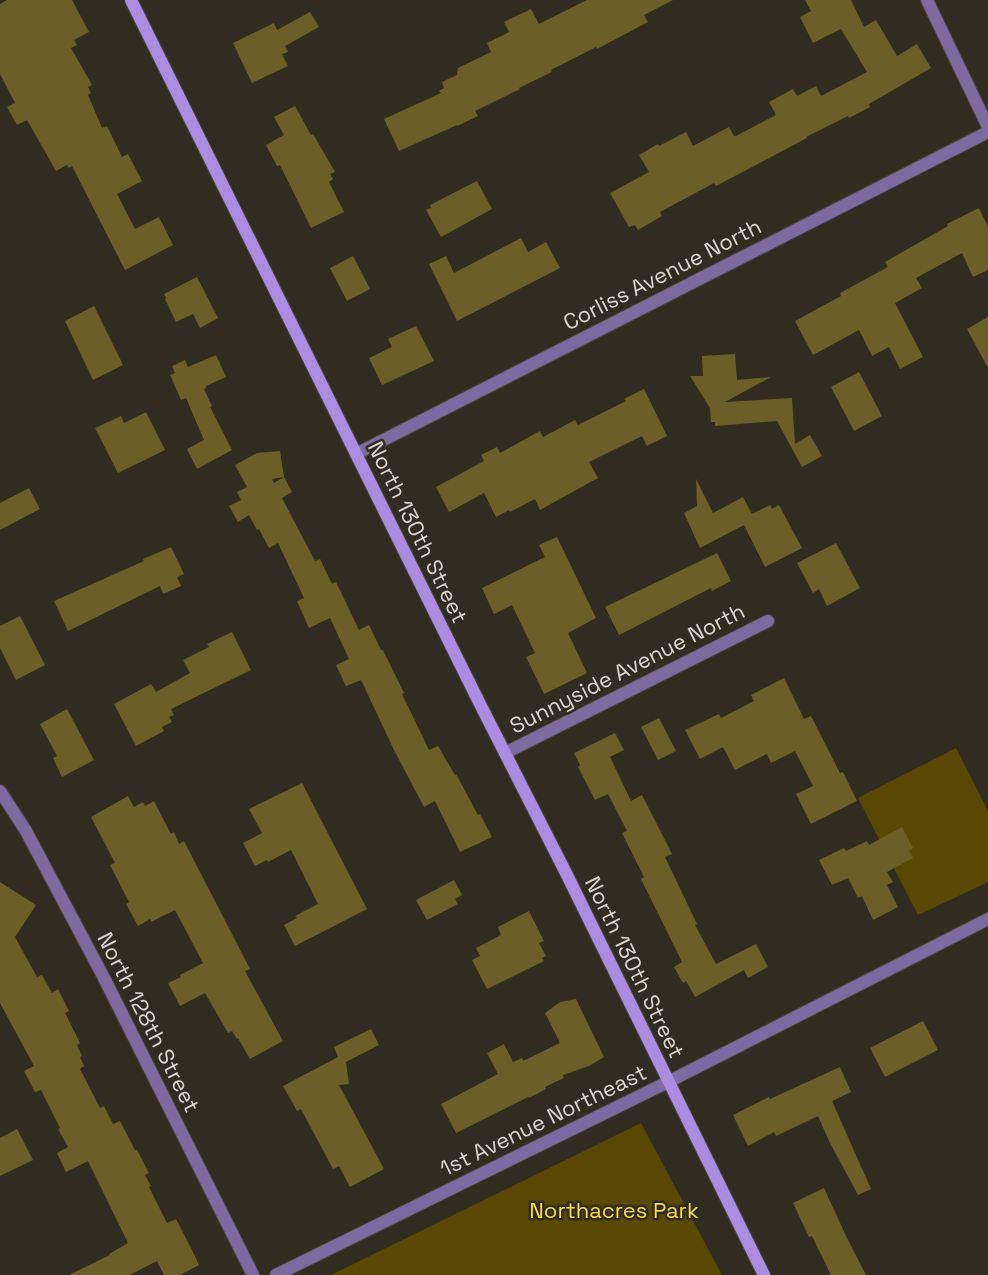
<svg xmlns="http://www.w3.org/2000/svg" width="988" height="1275" viewBox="0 0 988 1275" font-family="'Space Grotesk',sans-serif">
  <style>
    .green { fill: #594900 }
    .building { fill: #6b5e26 }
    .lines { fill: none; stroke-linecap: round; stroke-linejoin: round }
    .minor-casing { stroke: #4b483c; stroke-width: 14 }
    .tertiary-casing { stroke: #4b483c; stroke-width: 14 }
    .secondary-casing { stroke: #4b483c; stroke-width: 14 }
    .minor { stroke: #7c6aa0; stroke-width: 12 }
    .tertiary { stroke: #7c6aa0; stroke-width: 12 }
    .secondary { stroke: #aa8ce3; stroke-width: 12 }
    .labels { text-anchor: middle; stroke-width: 5; stroke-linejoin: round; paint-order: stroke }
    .street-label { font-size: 22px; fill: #d9d7cf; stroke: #302d20 }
    .park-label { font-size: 22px; fill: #fcda4d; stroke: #302d20 }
  </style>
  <rect width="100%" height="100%" fill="#302d20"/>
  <g class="green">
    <path d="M 956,748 L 988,811 L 988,882 L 918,915 L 858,798 Z"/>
    <path d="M 641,1123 L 722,1275 L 331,1275 Z"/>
  </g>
  <g class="building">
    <path d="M 7,0 L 72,0 L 89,32 L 74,40 L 77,45 L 71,48 L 92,85 L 88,87 L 91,93 L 88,95 L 102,128 L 107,126 L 122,157 L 128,154 L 142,181 L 117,194 L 135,229 L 159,217 L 173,245 L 125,270 L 72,166 L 69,168 L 67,165 L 56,171 L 27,120 L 17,125 L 7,107 L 15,103 L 0,74 L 0,4 Z"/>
    <path d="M 587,0 L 673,0 L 644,15 L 648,22 L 597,49 L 596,47 L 551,70 L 552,72 L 519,88 L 520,89 L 475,111 L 478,116 L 457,126 L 457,125 L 399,151 L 384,119 L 441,93 L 439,91 L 444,88 L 442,82 L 457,75 L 458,68 L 491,52 L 487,43 L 509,32 L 504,22 L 531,9 L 539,24 Z"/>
    <path d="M 805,0 L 851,0 L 864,27 L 876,20 L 897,56 L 917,44 L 931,68 L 869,104 L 870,107 L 849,118 L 848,116 L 806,137 L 807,138 L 716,186 L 714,183 L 660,212 L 662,216 L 638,230 L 635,225 L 629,227 L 610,193 L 649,172 L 639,155 L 658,144 L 659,146 L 686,132 L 693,146 L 729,127 L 734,136 L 736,136 L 776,115 L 769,102 L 793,89 L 797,96 L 816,86 L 821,96 L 867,72 L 841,29 L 813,43 L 800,17 L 811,11 Z"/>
    <path d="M 310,12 L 319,27 L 285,46 L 288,52 L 282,54 L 288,66 L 252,83 L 233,43 L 274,23 L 277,30 Z"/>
    <path d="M 295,106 L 311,135 L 313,134 L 335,172 L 330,174 L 333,179 L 329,182 L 344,212 L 311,228 L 280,165 L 277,166 L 266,145 L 284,135 L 274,117 Z"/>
    <path d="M 477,181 L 492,209 L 441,237 L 426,210 L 431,208 L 430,205 Z"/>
    <path d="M 979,208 L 988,227 L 988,270 L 973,277 L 962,253 L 916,278 L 922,288 L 895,303 L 923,357 L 900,369 L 889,347 L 872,356 L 859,330 L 813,355 L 795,321 L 841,296 L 840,293 L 888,267 L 885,262 L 948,226 L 947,224 Z"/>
    <path d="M 521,238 L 528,252 L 546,242 L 560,268 L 457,321 L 429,264 L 446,256 L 454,273 Z"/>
    <path d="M 353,256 L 370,289 L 347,301 L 330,268 Z"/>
    <path d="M 197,277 L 218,318 L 200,328 L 193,314 L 176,322 L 165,299 L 166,298 L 164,294 Z"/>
    <path d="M 94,306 L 123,365 L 93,380 L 65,321 Z"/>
    <path d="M 988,317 L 988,368 L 967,329 Z"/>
    <path d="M 416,326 L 434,361 L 382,385 L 369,358 L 392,347 L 388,339 Z"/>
    <path d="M 735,354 L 737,380 L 771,377 L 725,402 L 792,398 L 795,444 L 810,435 L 822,456 L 802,467 L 777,421 L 715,426 L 715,422 L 711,422 L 710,408 L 690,376 L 703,376 L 702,356 Z"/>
    <path d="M 216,355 L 226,377 L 206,386 L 206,388 L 204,389 L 212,406 L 210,407 L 232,450 L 197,469 L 187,449 L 204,440 L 186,398 L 181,400 L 170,375 L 175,373 L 172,366 L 185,360 L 188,367 Z"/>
    <path d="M 859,372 L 882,416 L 854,431 L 831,387 Z"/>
    <path d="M 644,389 L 667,436 L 647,446 L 642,436 L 589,462 L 598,478 L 540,510 L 535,499 L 510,512 L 509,510 L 496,517 L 484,493 L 449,512 L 436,487 L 484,461 L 481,455 L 497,447 L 500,453 L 540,431 L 543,437 L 575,420 L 578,425 L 626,401 L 624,399 Z"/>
    <path d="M 146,412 L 165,450 L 118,473 L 95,428 L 121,416 L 124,423 Z"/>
    <path d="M 280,451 L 284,477 L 272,479 L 274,483 L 284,477 L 292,492 L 282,498 L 315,561 L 320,559 L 332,584 L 336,582 L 359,630 L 369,625 L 381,650 L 383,650 L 404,693 L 402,694 L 429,750 L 438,746 L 455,775 L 456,774 L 478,815 L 480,814 L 492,837 L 460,852 L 435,801 L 424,807 L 394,750 L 361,680 L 346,686 L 336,665 L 349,659 L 330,618 L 309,628 L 297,601 L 304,598 L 278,543 L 269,548 L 259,529 L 257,530 L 249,515 L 238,522 L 229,506 L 241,500 L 237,492 L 247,487 L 235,465 L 257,453 Z"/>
    <path d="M 696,479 L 713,513 L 743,497 L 752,514 L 770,505 L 772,509 L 779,505 L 802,548 L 765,567 L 744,525 L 700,548 L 684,513 L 697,506 Z"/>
    <path d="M 29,488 L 40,509 L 0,530 L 0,503 Z"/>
    <path d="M 557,537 L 596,618 L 568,633 L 587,673 L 544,694 L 526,657 L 535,653 L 512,605 L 494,614 L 482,588 L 545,557 L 539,545 Z"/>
    <path d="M 836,543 L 860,588 L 827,606 L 819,589 L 813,593 L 797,563 Z"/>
    <path d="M 171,547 L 184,574 L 177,577 L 181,586 L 163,594 L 160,586 L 68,631 L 54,601 L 144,561 L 143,559 Z"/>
    <path d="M 717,553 L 731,581 L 712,591 L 711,588 L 619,635 L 605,607 Z"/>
    <path d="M 20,616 L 45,665 L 16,680 L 0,648 L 0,626 Z"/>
    <path d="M 232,632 L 251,670 L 171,709 L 174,715 L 169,717 L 172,722 L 162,727 L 164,731 L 136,746 L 114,704 L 151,684 L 156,692 L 190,673 L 183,660 L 209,647 L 207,644 Z"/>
    <path d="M 784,678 L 804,719 L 811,716 L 840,773 L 843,772 L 857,801 L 811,824 L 796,794 L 813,786 L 795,751 L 771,763 L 767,754 L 735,770 L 723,747 L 700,759 L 685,730 L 719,714 L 721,718 L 754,701 L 751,695 Z"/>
    <path d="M 67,709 L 94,760 L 62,777 L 53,758 L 57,756 L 40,724 Z"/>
    <path d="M 659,718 L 676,751 L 658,760 L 641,727 Z"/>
    <path d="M 615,733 L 624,750 L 610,757 L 631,801 L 642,795 L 672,854 L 665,857 L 697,924 L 695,925 L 716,964 L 756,944 L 768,967 L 748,978 L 744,970 L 695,997 L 686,981 L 683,983 L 674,967 L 682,962 L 641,879 L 644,877 L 622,833 L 627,831 L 608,794 L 595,800 L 578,767 L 580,765 L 574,753 Z"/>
    <path d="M 302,783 L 367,909 L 295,946 L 284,925 L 297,918 L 295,916 L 318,904 L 291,850 L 268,862 L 267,860 L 255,866 L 243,843 L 262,833 L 249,809 Z"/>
    <path d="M 128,796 L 134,807 L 143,802 L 145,806 L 154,801 L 171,834 L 174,832 L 179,844 L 184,841 L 250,969 L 245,971 L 283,1041 L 250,1059 L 238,1038 L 237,1039 L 232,1031 L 228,1033 L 205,993 L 180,1006 L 168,983 L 181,977 L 180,975 L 203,963 L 175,910 L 151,922 L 150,919 L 138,926 L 126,904 L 129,902 L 110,865 L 115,863 L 91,817 Z"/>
    <path d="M 902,827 L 913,848 L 909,851 L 913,858 L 887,872 L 893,882 L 887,885 L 898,907 L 873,920 L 862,896 L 858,898 L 848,878 L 832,885 L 819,860 L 844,848 L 846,851 L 867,841 L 869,845 Z"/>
    <path d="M 454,880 L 462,895 L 455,899 L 458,904 L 427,920 L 416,900 Z"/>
    <path d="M 0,882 L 36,905 L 15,937 L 37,977 L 42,975 L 52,993 L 58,989 L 69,1011 L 65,1013 L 80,1043 L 77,1045 L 82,1056 L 80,1057 L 84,1066 L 80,1069 L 100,1108 L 104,1106 L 113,1124 L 120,1121 L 135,1150 L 137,1150 L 149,1173 L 145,1175 L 151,1186 L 149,1187 L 167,1223 L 176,1219 L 192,1250 L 199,1265 L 180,1275 L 164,1275 L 157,1261 L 130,1275 L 69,1275 L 110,1255 L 109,1254 L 128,1243 L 88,1161 L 66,1172 L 57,1153 L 68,1147 L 58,1129 L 60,1128 L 41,1090 L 35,1092 L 24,1071 L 34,1066 L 0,1003 Z"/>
    <path d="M 529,911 L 544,941 L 539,943 L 546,956 L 542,958 L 544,961 L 487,989 L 472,960 L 480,956 L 476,948 L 501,935 L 498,927 Z"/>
    <path d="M 576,999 L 604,1057 L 589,1066 L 563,1075 L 564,1078 L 545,1087 L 546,1089 L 529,1098 L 528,1097 L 456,1133 L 441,1104 L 498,1074 L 487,1053 L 504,1044 L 513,1062 L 522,1058 L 523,1061 L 560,1043 L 545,1013 L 560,1002 Z"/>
    <path d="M 923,1021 L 938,1050 L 885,1077 L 870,1048 Z"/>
    <path d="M 371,1029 L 379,1045 L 346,1062 L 349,1084 L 339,1085 L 384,1169 L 350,1187 L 339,1166 L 333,1169 L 301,1109 L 297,1111 L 283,1086 L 338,1057 L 334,1047 Z"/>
    <path d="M 840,1067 L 851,1092 L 832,1101 L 871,1189 L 858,1195 L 829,1141 L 818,1116 L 776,1136 L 774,1132 L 748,1146 L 733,1115 L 769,1097 L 770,1099 Z"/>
    <path d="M 17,1129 L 33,1160 L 0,1176 L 0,1138 Z"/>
    <path d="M 824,1188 L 846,1236 L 866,1275 L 831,1275 L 812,1236 L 809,1237 L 793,1203 Z"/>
  </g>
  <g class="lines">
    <defs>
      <g id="minor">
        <path d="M 927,0 L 988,127"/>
        <path d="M 356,454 L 988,132"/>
        <path d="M 505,753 L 768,621"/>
        <path d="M 0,791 L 26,831 L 103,976 L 253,1275"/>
      </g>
      <path id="tertiary" d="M 276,1275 L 668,1082 L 988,919"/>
      <path id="secondary" d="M 131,0 L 479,702 L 567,875 L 764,1275"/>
    </defs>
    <use href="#minor" class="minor-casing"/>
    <use href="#tertiary" class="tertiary-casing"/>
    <use href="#secondary" class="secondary-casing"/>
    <use href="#minor" class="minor"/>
    <use href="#tertiary" class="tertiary"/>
    <use href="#secondary" class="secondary"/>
  </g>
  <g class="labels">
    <g class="street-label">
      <text transform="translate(662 274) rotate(-27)" y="8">Corliss Avenue North</text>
      <text transform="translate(418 532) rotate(64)" y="8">North 130th Street</text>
      <text transform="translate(627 668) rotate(-27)" y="8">Sunnyside Avenue North</text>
      <text transform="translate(635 967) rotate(64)" y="8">North 130th Street</text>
      <text transform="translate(149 1022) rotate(63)" y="8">North 128th Street</text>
      <text transform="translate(543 1120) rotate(-26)" y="8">1st Avenue Northeast</text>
    </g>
    <g class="park-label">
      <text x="614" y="1218">Northacres Park</text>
    </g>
  </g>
</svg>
